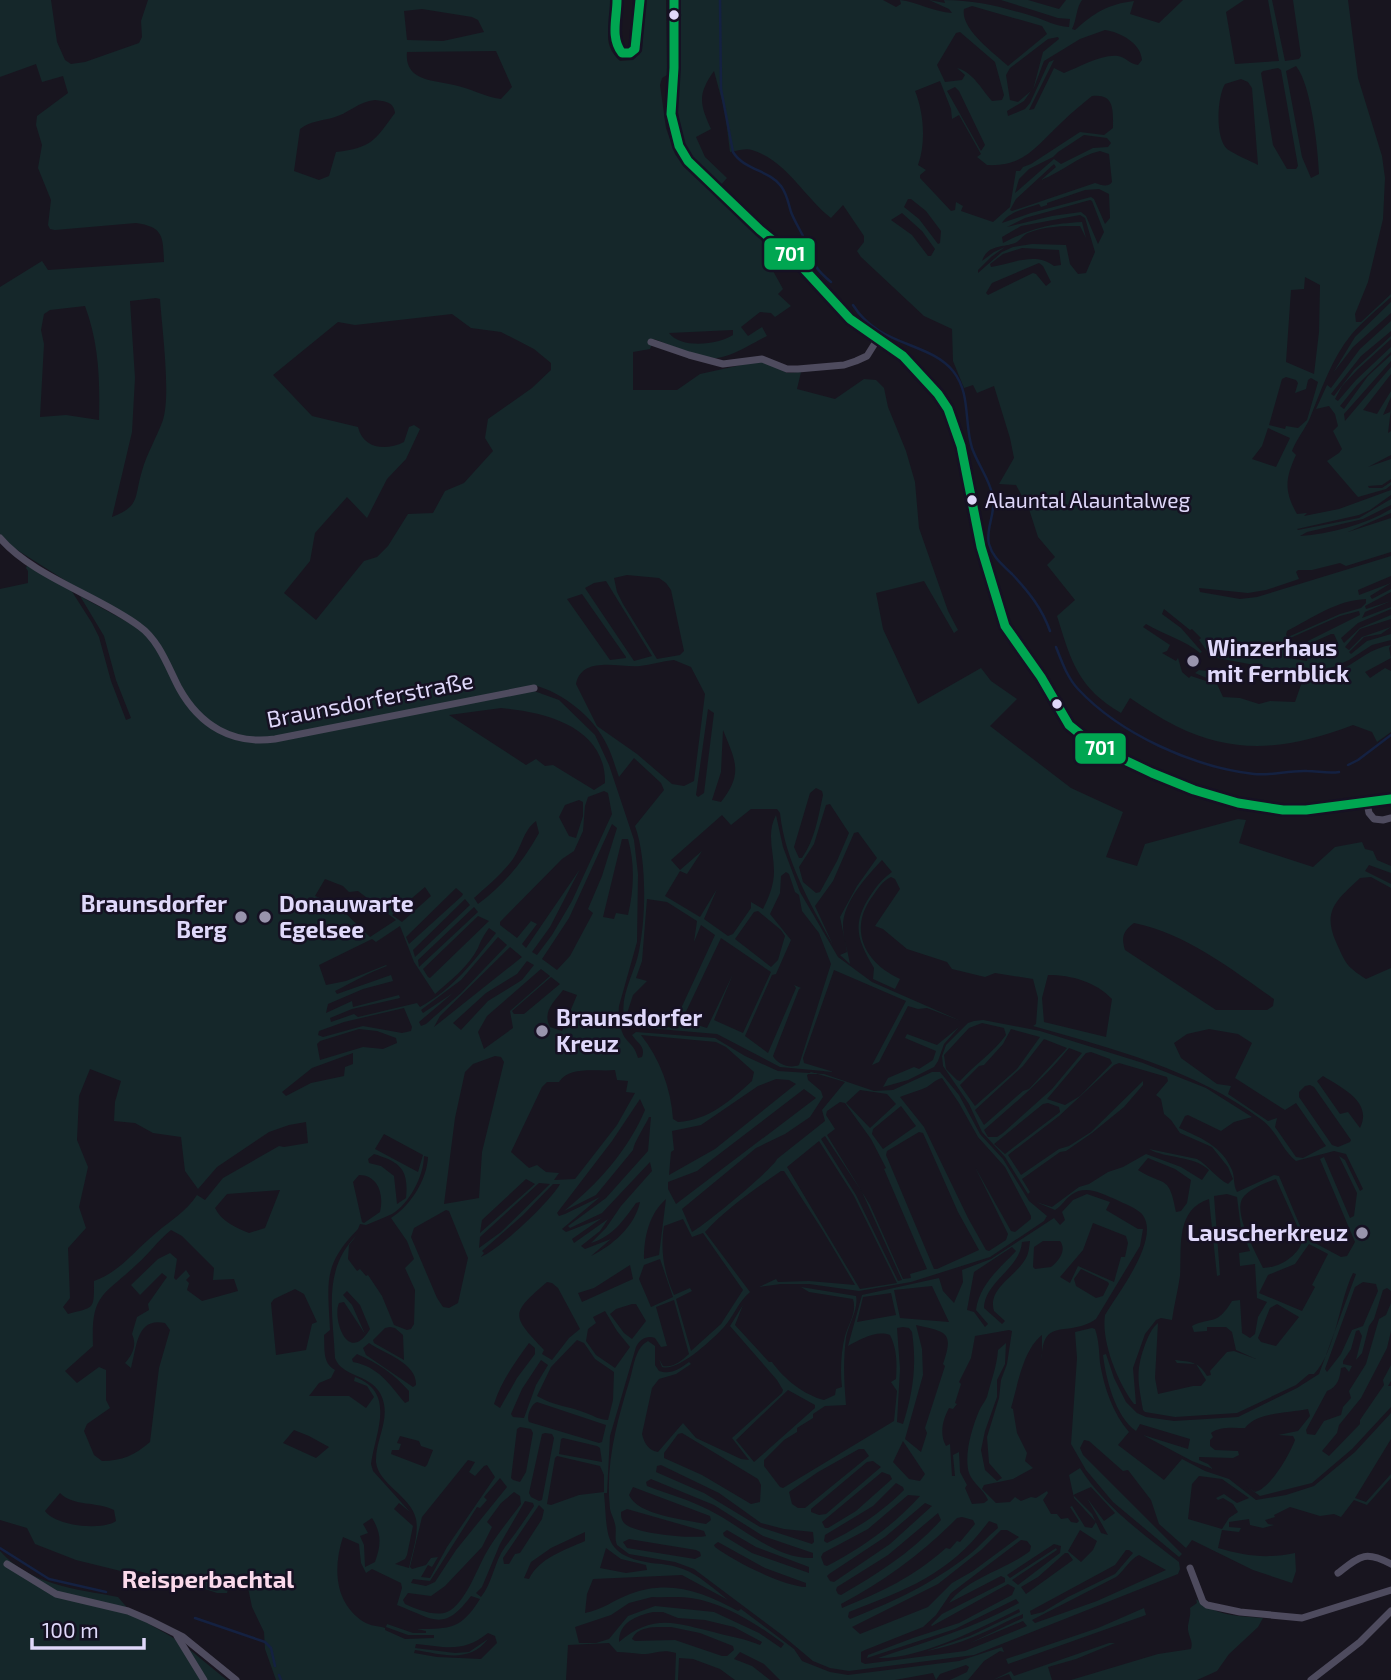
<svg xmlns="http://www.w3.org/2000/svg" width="1391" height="1680" viewBox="0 0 1391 1680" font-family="'Exo 2',sans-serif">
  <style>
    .green { fill: #15272a; fill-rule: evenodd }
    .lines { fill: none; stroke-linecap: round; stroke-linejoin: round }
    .stream { stroke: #142141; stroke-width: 2.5 }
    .street { stroke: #4e4b5e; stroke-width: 7 }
    .secondary { stroke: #524f64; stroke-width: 10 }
    .bus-1-casing { stroke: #161123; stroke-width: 14 }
    .bus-1 { stroke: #00a651; stroke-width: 9 }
    .bus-dot { fill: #dfd8fa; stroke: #161123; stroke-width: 2.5 }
    .poi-dot { fill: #9994ad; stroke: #161123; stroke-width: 2.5 }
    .labels { text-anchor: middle; stroke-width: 5; stroke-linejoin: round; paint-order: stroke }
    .bus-label { font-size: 21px; fill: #dfd8fa; stroke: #161123; text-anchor: start }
    .poi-label { font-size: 23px; font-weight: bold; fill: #dfd8fa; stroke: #161123; text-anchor: start }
    .street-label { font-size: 23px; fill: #dfd8fa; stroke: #161123 }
    .neighbourhood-label { font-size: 24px; font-weight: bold; fill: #fad9eb; stroke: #161123 }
    .line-badge { stroke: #161123; stroke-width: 2.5 }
    .badge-label { font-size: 19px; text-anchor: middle; font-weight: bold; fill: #fff }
  </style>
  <rect width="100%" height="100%" fill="#18151f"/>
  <g class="green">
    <path d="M 0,0 L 51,0 L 57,42 L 65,60 L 71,64 L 85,62 L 139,43 L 142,37 L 141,21 L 148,0 L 612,0 C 612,25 599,42 620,61 L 633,60 L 642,51 L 645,0 L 666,0 L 667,75 L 662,78 L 660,85 L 666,128 L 675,154 L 684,167 L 761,238 L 767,260 L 783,289 L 778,294 L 791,306 L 775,317 L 771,313 L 760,312 L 741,327 L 748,336 L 762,327 L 767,336 C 752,343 731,358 714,358 C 694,357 673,346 654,339 L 650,349 L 633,352 L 633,390 L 677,390 L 700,374 L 755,362 L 766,362 L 787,373 L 801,372 L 797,389 L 835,399 L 864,379 L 876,380 L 884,388 L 888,407 L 906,451 L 915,482 L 919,528 L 948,611 L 958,630 L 954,633 L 924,581 L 876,593 L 883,629 L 918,704 L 981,668 L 991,681 L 1017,699 L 990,726 L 1071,788 L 1123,812 L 1106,857 L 1137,866 L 1145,844 L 1238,819 L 1246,820 L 1239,843 L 1313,867 L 1335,847 L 1362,842 L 1365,849 L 1373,851 L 1377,860 L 1391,866 L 1391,873 L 1369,865 L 1365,871 L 1391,884 L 1391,888 L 1371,877 L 1360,878 C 1337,900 1322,910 1336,942 C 1346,964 1346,966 1366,979 L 1391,968 L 1391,1291 L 1387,1288 L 1383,1290 L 1374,1319 L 1369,1326 L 1362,1353 L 1356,1360 L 1362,1336 L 1359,1330 L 1356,1331 L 1351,1349 L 1343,1361 L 1343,1364 L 1352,1366 L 1349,1372 L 1345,1367 L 1341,1368 C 1340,1377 1338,1387 1327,1391 L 1306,1430 L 1307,1434 L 1315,1435 L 1324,1421 L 1341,1415 L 1343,1407 L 1351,1398 L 1349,1391 L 1366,1364 L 1379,1319 L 1386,1315 L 1391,1303 L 1391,1331 L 1387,1348 L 1361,1398 L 1339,1425 L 1337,1433 L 1322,1451 L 1329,1456 L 1360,1424 L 1360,1420 L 1384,1385 L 1383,1380 L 1391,1365 L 1391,1381 L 1388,1386 L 1391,1386 L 1391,1407 L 1352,1449 L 1312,1483 L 1260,1496 L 1246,1486 L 1255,1492 C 1270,1489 1290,1454 1295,1440 L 1293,1436 L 1278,1435 L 1298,1431 L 1310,1416 L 1308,1409 C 1289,1413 1257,1412 1245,1428 C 1234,1428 1220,1426 1211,1433 L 1213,1437 L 1210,1440 L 1210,1446 L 1215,1450 L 1238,1451 L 1239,1455 L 1233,1458 L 1199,1457 L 1199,1460 L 1208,1464 L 1213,1469 L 1192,1461 L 1143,1435 L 1188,1449 L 1190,1439 L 1140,1424 L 1136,1431 C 1115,1416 1106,1379 1103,1355 L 1106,1354 L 1114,1378 L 1126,1402 L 1137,1413 L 1146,1417 L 1174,1421 L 1238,1417 L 1297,1388 L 1319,1374 L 1356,1274 L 1353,1273 C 1339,1301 1336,1351 1314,1374 L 1309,1374 L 1296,1385 L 1237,1413 L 1175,1417 L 1145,1412 L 1143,1410 C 1138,1381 1135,1371 1146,1342 C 1149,1335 1152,1328 1158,1323 L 1155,1378 L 1158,1394 L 1193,1386 L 1201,1386 L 1206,1380 L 1196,1364 L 1177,1363 L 1175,1360 C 1191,1362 1198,1361 1207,1376 L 1211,1375 L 1210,1371 L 1227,1352 L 1234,1351 L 1256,1359 L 1236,1350 L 1232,1332 L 1226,1327 L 1207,1327 L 1207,1331 L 1194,1332 L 1192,1326 C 1212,1316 1216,1327 1232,1301 L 1240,1300 L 1242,1333 L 1250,1338 L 1255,1334 L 1258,1317 L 1267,1302 L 1257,1298 L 1255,1264 L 1240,1266 L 1239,1253 L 1250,1251 L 1241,1229 L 1237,1197 L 1227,1194 L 1214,1196 L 1220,1275 L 1217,1276 L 1209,1199 C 1175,1210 1182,1247 1180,1276 C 1178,1290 1174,1305 1172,1320 L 1161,1318 L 1156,1320 L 1145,1334 L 1133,1368 L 1136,1404 L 1134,1404 C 1118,1383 1101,1342 1105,1315 C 1118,1293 1163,1236 1141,1213 C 1134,1207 1125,1204 1117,1200 C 1102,1194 1086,1184 1071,1195 C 1065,1199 1062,1206 1055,1210 L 1036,1202 L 1052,1207 L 1079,1187 L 1089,1184 L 1108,1172 L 1123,1167 L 1146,1154 L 1181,1167 L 1202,1180 L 1209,1170 C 1193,1155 1166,1159 1149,1149 L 1197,1159 C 1209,1166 1216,1178 1228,1184 L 1233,1179 L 1228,1167 L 1212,1147 L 1180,1133 L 1171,1120 L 1164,1114 L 1161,1099 L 1156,1095 L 1168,1081 L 1167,1077 L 1119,1063 L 1114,1065 L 1059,1116 L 1008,1155 L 1021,1175 L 1059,1149 L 1069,1146 L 1091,1132 L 1143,1081 L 1143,1085 L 1124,1107 L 1092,1133 L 1066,1151 L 1060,1152 L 1022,1179 L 1030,1192 L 1028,1194 L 1005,1157 L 982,1132 L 969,1104 L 943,1066 L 942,1056 L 946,1045 L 968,1023 L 974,1021 L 983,1020 L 1040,1031 L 1143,1063 L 1206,1088 L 1252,1117 L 1234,1122 L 1221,1131 L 1188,1115 L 1185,1116 L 1179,1128 C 1201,1138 1222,1146 1232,1170 C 1235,1177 1233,1185 1237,1192 L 1274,1175 L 1279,1176 L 1303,1233 L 1313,1242 L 1341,1257 L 1347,1256 L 1355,1242 L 1320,1159 L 1324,1157 L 1350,1218 L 1354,1216 L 1357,1193 L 1339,1156 L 1345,1160 L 1360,1191 L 1363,1189 L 1346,1154 L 1334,1151 L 1296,1161 C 1282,1150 1277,1131 1262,1120 C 1194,1069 1113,1049 1033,1026 L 1036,1024 L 1038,998 L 1033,979 L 995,973 L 985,977 L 952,969 L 947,962 L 907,949 L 883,929 L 875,926 L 900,889 L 895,879 L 891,877 C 882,881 878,889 872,897 C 848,930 865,963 900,979 L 895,989 L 873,979 L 874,968 C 858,941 851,925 870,896 C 876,887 882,879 892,872 L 882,860 C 867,876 843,902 843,926 C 843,938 848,952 850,964 L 840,955 L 847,952 L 840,917 L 857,886 L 877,858 L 858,832 L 854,833 L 833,881 L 815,906 L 833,945 C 810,903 785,861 780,813 L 777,809 L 751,809 L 731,825 L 722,815 L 671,860 L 680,870 L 702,851 L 687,874 L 680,871 L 665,896 L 700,917 L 717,889 L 704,919 L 728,936 L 733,934 L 751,908 L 751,902 L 763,909 C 769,897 774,885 774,871 C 774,852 766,834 776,815 L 783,847 L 800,892 L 838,957 L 872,982 L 961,1021 L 927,1008 L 918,1009 L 908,1006 L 879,1062 L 872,1065 L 906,1001 L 834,970 L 803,1058 L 804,1063 L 834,1072 L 780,1067 L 717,1034 L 635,1027 L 655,1023 L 672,1028 L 715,935 L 701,925 L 694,942 L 697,921 L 667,902 L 647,899 L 642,961 L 636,978 L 647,981 L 633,995 L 625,1020 C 618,998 635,973 639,951 C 646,917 647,859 635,826 L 664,790 L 661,783 L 634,758 L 619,777 C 615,766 612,755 607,745 C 594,717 563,693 534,685 L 534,691 L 559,700 L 595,735 L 609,765 L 634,840 L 638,874 L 637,942 L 619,1006 C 618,1016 620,1032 626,1039 C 633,1047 635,1048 638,1058 L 642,1057 C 646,1046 637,1043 632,1035 L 636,1032 L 715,1038 L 745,1056 L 778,1071 L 824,1074 L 874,1091 L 893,1090 L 932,1072 L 940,1072 L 959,1095 L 980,1134 L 1003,1159 L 1029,1201 L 1047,1216 L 1044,1221 L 990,1257 L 911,1282 L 859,1291 L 809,1284 L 781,1284 L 759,1287 L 776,1279 L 778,1282 L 809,1281 L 855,1285 L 823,1231 L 784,1171 L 781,1171 C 755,1189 727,1208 705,1232 L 750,1292 C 738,1302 734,1316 724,1327 C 713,1339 678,1372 662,1367 L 659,1359 L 663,1366 C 674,1368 682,1360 689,1354 L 674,1300 L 656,1307 L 667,1346 L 661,1347 L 655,1338 C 647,1335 640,1339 636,1347 L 610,1436 L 607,1493 L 604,1493 C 608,1536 602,1555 651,1563 C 662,1564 673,1565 683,1569 C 699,1575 714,1589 728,1600 L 682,1575 L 593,1579 L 587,1594 L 585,1613 C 602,1610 614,1600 630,1594 C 670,1579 703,1592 738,1611 L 741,1609 L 794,1649 L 802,1661 L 830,1672 L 848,1675 L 959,1661 L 1002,1647 L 1004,1652 L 1000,1651 L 984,1661 L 968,1680 L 950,1680 L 967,1672 L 969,1667 L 966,1665 L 940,1674 L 936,1680 L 933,1673 L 895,1680 L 780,1680 L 764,1664 L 740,1652 L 734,1659 L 752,1666 L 770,1680 L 735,1680 L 720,1669 L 693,1659 L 679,1658 L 678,1680 L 675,1680 L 676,1653 C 661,1648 652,1655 641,1654 C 632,1653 626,1652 617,1652 L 609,1643 L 568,1645 L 566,1680 L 276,1680 L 265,1649 L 264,1632 L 252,1607 L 247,1583 L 240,1582 L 235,1586 L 229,1585 L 227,1593 L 217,1593 L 193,1585 L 138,1571 L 137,1575 L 76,1560 L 35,1544 L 27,1528 L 0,1520 L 0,589 L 28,583 L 28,571 L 26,568 L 28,563 L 71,590 L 92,623 L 99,637 L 111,681 L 126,720 L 131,718 L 116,680 L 104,636 L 80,596 L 153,636 L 14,548 L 0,534 L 0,287 L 42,261 L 48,270 L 164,262 C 163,237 164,227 136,223 L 55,230 L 50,229 L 48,225 L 51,200 L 38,168 L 42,145 L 36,125 L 37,116 L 68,93 L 63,76 L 42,82 L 36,64 L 0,77 ZM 422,9 L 472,17 L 478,20 L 484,32 L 443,41 L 407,40 L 404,11 ZM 496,51 L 512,87 L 501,99 C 485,97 470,88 454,85 C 434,80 404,81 407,52 ZM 375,100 C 385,101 394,102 395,113 C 375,140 372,148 336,152 L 329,176 L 319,180 L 294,171 L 300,129 C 311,121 320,121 332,118 C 348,114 359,101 375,100 ZM 156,298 L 160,299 C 162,329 171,394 163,420 C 157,437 147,453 142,471 C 134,497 141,506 112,517 L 132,432 L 135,378 L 130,301 ZM 85,306 C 99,344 100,379 99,420 L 66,415 L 40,417 L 44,344 L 41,330 L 44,314 L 50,310 ZM 452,314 L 471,328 L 501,332 L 534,349 L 551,363 L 551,370 L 532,388 L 488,419 L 485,438 L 493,451 L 464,483 L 445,491 L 433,513 L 408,514 L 388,546 L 377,557 L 364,561 L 316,620 L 284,593 L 310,561 L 315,533 L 347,497 L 367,518 L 387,479 L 406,459 L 420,429 L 414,425 L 409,427 L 404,442 C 386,451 363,449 358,427 L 312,416 L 273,375 L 338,322 L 355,325 ZM 733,330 L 733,335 C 718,345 681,349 669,333 ZM 627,575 L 659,578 L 666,583 L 671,590 L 684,651 L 680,655 L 657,659 L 623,604 L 617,592 L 614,578 ZM 606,581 L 652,656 L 634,661 L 585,588 L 594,583 ZM 582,594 L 626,657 L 626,658 L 610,660 L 567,599 ZM 674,660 L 691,667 L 705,694 L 694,781 L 684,786 L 672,784 L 637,754 L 597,726 L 576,684 C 582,655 620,668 640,666 C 651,665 662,661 674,660 ZM 501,708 C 546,712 606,727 605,783 L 594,790 L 553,765 L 545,766 L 536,759 L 526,765 L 449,715 ZM 708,709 L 714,713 L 704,793 L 698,797 L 696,795 ZM 723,730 C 735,760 744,773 721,802 L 712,800 L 721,772 ZM 816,788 L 822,791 L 823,795 C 818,818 815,839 802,858 L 799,858 L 794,847 L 810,793 ZM 604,791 L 608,793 L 612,814 L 572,901 L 552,935 L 537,955 L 532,952 L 550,927 L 580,869 L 526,948 L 522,944 L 537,924 L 531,921 L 517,938 L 500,925 L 500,922 L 562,859 L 574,851 L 583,831 L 585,806 L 588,797 ZM 579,800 L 583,802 L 583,816 L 576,838 L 569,836 L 559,817 L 565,805 ZM 830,804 L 849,833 L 837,861 L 820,892 L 816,893 L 803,882 L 799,867 L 814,844 L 826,805 ZM 536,821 L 539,833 C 523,862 504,885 478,904 L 474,898 C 487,886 502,874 513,859 C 522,846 523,831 536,821 ZM 612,824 L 617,828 L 602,876 L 588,909 L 593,913 L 570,956 L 557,970 L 542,959 L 569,918 ZM 622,839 L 628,839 C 635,864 634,889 628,915 L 616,913 L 614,919 L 603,917 ZM 786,872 L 789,874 L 795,892 L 799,895 L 802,911 L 819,933 L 831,964 L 799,1065 C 790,1069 777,1064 773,1056 L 799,989 L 801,988 L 794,985 L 796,988 L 768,1053 L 745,1036 L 772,975 L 776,974 L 791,940 L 770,914 L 780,893 L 781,876 ZM 325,879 L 343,886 L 349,892 L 358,891 L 396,920 L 370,937 L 337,905 L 315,896 ZM 425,887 L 431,896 L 402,922 L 392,915 ZM 456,888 L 463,894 L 462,896 L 409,944 L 406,937 ZM 465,899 L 470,905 L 415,957 L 413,950 ZM 474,907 L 478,912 L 419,967 L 418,960 ZM 758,911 L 781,930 L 785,936 L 778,960 L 771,967 L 735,939 L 754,912 ZM 478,916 L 489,921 L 430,978 L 428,977 L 423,969 ZM 1134,923 C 1187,934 1231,969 1274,999 L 1273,1006 L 1267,1010 L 1216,1010 L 1125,950 C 1121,937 1123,931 1134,923 ZM 400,926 L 414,962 L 435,994 C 450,981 469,966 478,948 C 481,940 484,935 489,928 L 496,933 C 473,962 453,989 420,1007 L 417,1003 L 358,1017 L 354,1014 L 331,1022 L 330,1018 L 352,1009 L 400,998 L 399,995 L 353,1007 L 352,1001 L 326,1013 L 328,1004 L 363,989 L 393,981 L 391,975 L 337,994 L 335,991 C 353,982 368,973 387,966 L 386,965 L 346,981 L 326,985 L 319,965 L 372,939 L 376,942 ZM 498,937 L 507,945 L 461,993 L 426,1024 L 421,1026 L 419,1022 L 453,993 L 423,1013 L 421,1010 L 461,980 ZM 721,938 L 771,972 L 743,1033 L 714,1020 L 733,974 L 707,1028 L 684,1021 L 683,1018 ZM 510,947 L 522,957 L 434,1027 L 440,1016 ZM 527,961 L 534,965 L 522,980 L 488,1001 L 461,1030 L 453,1023 L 486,993 L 517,974 ZM 541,969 L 550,976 L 510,1011 L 513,1028 L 484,1049 L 478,1032 L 487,1016 ZM 1048,975 C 1072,975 1096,982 1112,999 L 1106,1037 L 1044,1022 L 1042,998 ZM 551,977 L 560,984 L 524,1014 L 514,1014 L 512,1011 ZM 563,990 L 577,995 L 562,1031 L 550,1027 C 542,1012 554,1002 563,990 ZM 404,1008 L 412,1027 L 411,1031 L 402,1033 L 363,1026 L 323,1037 L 318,1035 L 319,1031 L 344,1022 ZM 982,1023 L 1004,1028 L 1006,1035 C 993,1053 975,1064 960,1081 L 957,1080 L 946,1069 L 944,1055 L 969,1028 ZM 359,1029 L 377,1031 L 396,1038 L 397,1043 L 383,1049 L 363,1047 L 320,1060 L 317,1044 L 320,1041 ZM 1011,1029 L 1040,1037 L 1017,1069 L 975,1106 L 960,1085 L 979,1066 L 984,1065 L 1003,1044 ZM 1209,1029 L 1238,1034 L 1252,1043 L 1235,1078 L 1285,1110 L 1296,1103 L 1326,1146 L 1303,1158 L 1296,1157 L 1275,1127 L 1277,1118 L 1268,1121 L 1228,1094 L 1231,1086 L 1217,1084 L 1181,1058 L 1174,1043 L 1187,1034 ZM 641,1035 L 716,1042 L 726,1047 L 754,1072 L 752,1081 C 730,1101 709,1120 678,1122 L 673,1119 C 671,1089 660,1059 641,1035 ZM 1044,1039 L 1067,1048 L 1029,1089 L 1023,1091 L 984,1125 L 975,1110 L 1023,1066 ZM 1069,1048 L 1082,1053 L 1052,1089 L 1003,1133 L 997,1137 L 988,1137 L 984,1130 C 1014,1104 1044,1079 1069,1048 ZM 1091,1052 L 1110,1059 L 1112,1063 L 1080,1096 L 1065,1105 L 1047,1099 L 1086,1053 ZM 353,1053 L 353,1064 L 345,1067 L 344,1076 L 311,1083 L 286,1096 L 282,1092 L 312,1068 ZM 495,1056 L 501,1057 L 504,1062 L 482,1152 L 479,1198 L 444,1204 L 455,1118 L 465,1072 L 473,1064 ZM 90,1069 L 121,1081 L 115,1102 L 114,1121 L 135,1123 L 153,1133 L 181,1137 L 185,1171 L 198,1189 L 217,1167 L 269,1132 L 289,1125 L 306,1122 L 308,1143 L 284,1147 L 279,1146 L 223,1178 L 205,1200 L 197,1195 C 186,1212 171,1220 156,1233 C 135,1250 120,1272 94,1281 C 94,1310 95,1307 68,1314 L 63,1307 L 70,1298 L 68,1248 L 86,1228 L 79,1207 L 88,1167 L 77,1140 L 79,1096 ZM 615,1070 L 617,1080 L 628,1081 L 626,1092 L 635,1093 L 617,1125 L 575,1179 L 554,1180 L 559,1173 L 546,1172 L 537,1165 L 529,1168 L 511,1152 L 542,1087 L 547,1082 L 559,1082 C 570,1065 597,1072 615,1070 ZM 811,1072 L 845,1082 L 822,1110 L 825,1121 L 777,1159 C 773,1169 705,1225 692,1232 L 682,1209 L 756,1148 L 785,1134 L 810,1117 L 823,1097 L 821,1091 L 808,1080 L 807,1075 ZM 1323,1076 C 1342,1088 1373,1102 1360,1128 L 1348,1112 L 1340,1114 L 1317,1081 ZM 942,1078 L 959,1103 L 978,1137 L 1005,1167 L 1031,1216 L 1031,1219 L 1015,1232 L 1011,1231 L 975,1167 L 1008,1234 L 1006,1240 L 989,1251 L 986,1250 L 968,1218 L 924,1127 L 900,1097 C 908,1094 920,1090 927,1087 C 933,1083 935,1080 942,1078 ZM 776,1079 L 789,1080 L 796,1084 L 715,1149 L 669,1175 L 671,1152 L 674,1150 L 672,1131 L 701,1125 L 758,1086 ZM 1310,1085 L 1314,1087 L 1351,1140 L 1350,1142 L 1338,1147 L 1332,1145 L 1299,1097 L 1299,1092 L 1305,1086 ZM 804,1089 L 816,1098 L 676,1204 L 668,1189 L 668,1182 L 697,1171 ZM 860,1090 L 887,1094 L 896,1104 L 870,1128 L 846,1103 ZM 640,1099 L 645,1110 C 629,1149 597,1185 564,1211 L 596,1195 L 633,1150 C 634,1142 645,1126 649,1117 L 651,1117 L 648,1151 L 606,1198 L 568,1226 L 570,1228 L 602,1213 L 650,1162 L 652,1171 L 621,1206 L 606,1228 L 591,1243 C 612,1237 624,1220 636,1203 L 640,1202 C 635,1226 612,1246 591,1256 L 611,1239 L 585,1249 L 581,1246 L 600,1231 L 608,1219 L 574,1243 L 572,1239 L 602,1218 L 566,1232 L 562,1229 L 600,1197 L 565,1214 L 559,1216 L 557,1213 L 612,1141 ZM 840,1102 L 845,1103 L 871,1139 L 886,1168 L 884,1169 L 927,1269 L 910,1274 L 911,1278 L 903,1279 L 870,1205 L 827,1135 L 835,1129 L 826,1115 L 827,1111 ZM 1048,1103 L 1059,1107 L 1060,1112 L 1005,1154 L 994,1144 L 1043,1104 ZM 901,1106 L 916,1126 L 883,1149 L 872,1134 L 873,1129 ZM 919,1132 L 923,1133 L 958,1212 L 979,1250 L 937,1269 L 934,1269 L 886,1155 L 887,1151 ZM 384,1134 L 423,1155 L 418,1172 L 375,1149 ZM 825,1136 L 862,1192 L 902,1280 L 898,1281 L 856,1195 L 821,1139 ZM 819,1141 L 854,1196 L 897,1283 L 860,1289 L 787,1167 ZM 374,1154 C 400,1162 409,1169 406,1198 L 397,1204 L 394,1176 L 381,1166 L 369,1163 L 368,1159 ZM 424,1156 L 428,1157 C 427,1180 410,1206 391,1218 L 407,1241 L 414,1259 L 405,1268 L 415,1290 L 414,1324 L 411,1329 L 407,1330 L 394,1325 L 382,1296 L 368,1275 L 366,1276 L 360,1269 L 357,1271 L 348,1259 L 349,1245 L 357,1235 C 322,1269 333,1313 335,1358 C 342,1377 369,1374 380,1393 C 393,1417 375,1438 376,1462 C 378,1484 411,1496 416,1519 C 419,1535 412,1553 409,1568 L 395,1564 L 405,1559 L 407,1555 L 413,1526 L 394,1509 L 399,1503 L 410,1512 L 373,1471 L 371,1464 C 375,1433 397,1393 355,1377 L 354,1381 L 367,1386 L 374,1397 L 366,1408 L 349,1396 L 309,1396 L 319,1383 L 331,1378 L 335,1370 C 322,1363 325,1348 324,1335 L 330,1330 C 328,1282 322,1266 358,1229 L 360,1224 L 366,1225 C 375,1221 384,1218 392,1214 C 409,1204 424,1176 424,1156 ZM 1148,1158 L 1175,1169 L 1191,1180 L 1187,1203 L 1181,1211 L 1176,1212 C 1169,1173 1164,1187 1138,1170 ZM 359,1175 C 379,1175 384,1196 380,1212 L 364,1223 L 362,1222 L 353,1182 ZM 526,1179 L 535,1184 L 480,1233 L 482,1220 ZM 1276,1179 L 1303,1239 C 1299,1256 1279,1268 1263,1268 C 1256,1253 1234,1215 1242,1199 C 1248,1189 1265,1183 1276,1179 ZM 539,1183 L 550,1184 L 501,1232 L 479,1248 L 480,1237 ZM 553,1184 L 560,1184 C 550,1202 500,1249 481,1257 L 484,1253 L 482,1251 L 523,1215 ZM 280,1190 L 265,1228 L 249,1233 C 236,1228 221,1221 215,1208 L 227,1194 ZM 666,1199 L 659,1255 L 644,1259 C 644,1237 649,1214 666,1199 ZM 446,1210 L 449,1211 L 468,1258 L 458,1303 L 449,1308 L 443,1307 L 437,1298 L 411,1237 L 414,1228 ZM 683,1219 L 692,1237 L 703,1233 L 743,1290 L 721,1324 L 691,1351 L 676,1299 L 692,1291 L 690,1288 L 674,1295 C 664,1272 660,1251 664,1226 ZM 171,1230 L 182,1236 L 214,1268 L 213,1280 L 234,1279 L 238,1291 L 202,1301 L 187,1290 L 189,1283 L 186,1280 L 190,1276 L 186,1270 L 176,1280 L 174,1278 L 177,1259 L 170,1253 L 158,1259 L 131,1285 L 140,1295 L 162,1273 L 167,1277 L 148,1304 L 149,1310 L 137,1317 L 132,1334 C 137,1345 133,1354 125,1363 L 131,1368 C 137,1347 136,1317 165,1323 L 170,1330 L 159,1368 L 150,1442 C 135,1455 122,1461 102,1461 L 94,1455 L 84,1431 L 87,1424 L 110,1408 L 106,1400 L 106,1370 L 99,1367 L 77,1383 L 65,1371 L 93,1346 C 91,1294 102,1297 136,1265 C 149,1254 158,1240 171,1230 ZM 1309,1244 L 1328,1254 L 1312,1285 L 1315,1287 L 1302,1311 L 1259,1293 L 1268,1275 L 1295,1264 ZM 660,1259 L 673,1297 L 651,1307 L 639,1279 L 644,1265 ZM 630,1265 L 633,1279 L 582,1302 L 578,1293 L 594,1288 ZM 547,1282 L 552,1283 L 558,1288 L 580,1329 L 569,1338 L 552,1360 L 542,1354 L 544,1350 C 511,1315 510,1314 547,1282 ZM 1363,1282 L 1376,1284 L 1378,1291 L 1363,1326 L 1352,1330 L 1341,1354 L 1327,1372 L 1325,1369 L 1355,1287 ZM 295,1289 L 304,1294 L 317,1322 L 312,1324 L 306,1350 L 276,1355 L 271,1303 L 274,1299 ZM 347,1291 L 360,1305 L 370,1329 C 348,1366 332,1318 339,1303 L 344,1302 L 365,1334 L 352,1305 L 343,1295 ZM 632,1304 L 636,1304 L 646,1321 L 632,1339 L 624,1333 L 610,1314 L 616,1309 ZM 1277,1304 L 1299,1317 L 1276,1346 L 1261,1342 L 1258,1338 L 1270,1308 ZM 605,1311 L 617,1331 L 630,1347 L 615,1368 L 596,1355 L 586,1341 L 588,1329 L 596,1323 L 593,1317 ZM 390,1327 L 395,1328 L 403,1335 L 404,1360 L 374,1343 L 373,1340 L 385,1328 ZM 577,1340 L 584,1343 L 595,1359 L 614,1372 L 613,1400 L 608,1420 C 600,1420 594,1416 586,1413 C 569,1406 554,1406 537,1396 L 551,1367 ZM 369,1343 C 385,1354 417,1363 416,1385 L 413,1387 L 366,1355 L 363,1348 ZM 529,1343 L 535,1348 L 535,1354 L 517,1378 L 500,1408 L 494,1404 C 501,1382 515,1362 529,1343 ZM 357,1354 C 378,1363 394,1374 409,1391 L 409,1401 L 405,1403 C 389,1384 379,1367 353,1362 L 352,1359 ZM 541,1360 L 548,1365 L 536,1385 L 524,1418 L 513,1417 L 511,1414 L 522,1389 ZM 537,1402 L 606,1425 L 602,1442 L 599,1443 L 529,1422 C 526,1417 531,1404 537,1402 ZM 520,1427 L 531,1429 L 533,1433 L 526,1472 L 520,1482 L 513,1480 L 511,1478 L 517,1429 ZM 294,1430 L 309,1436 L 329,1447 L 316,1458 L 283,1443 ZM 545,1433 L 552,1434 L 554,1438 L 542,1500 L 539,1501 L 531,1497 L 529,1493 L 542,1434 ZM 400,1436 L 419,1441 L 421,1446 L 433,1450 L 427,1465 L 425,1467 L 391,1454 L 392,1450 L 399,1450 L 401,1444 L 397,1443 ZM 563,1438 L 597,1446 L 600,1448 L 602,1462 L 559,1454 L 561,1439 ZM 557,1456 L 600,1466 L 604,1475 L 604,1492 L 579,1495 L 551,1505 L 547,1504 L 555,1458 ZM 468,1460 L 475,1462 L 469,1472 L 475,1476 L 484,1466 L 487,1465 L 495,1477 L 447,1547 L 430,1578 L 421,1577 L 428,1565 L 432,1567 L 438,1557 L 431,1558 L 426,1565 L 412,1569 L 410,1567 L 422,1517 ZM 500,1478 L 507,1487 L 456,1550 L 435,1582 L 426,1586 L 411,1583 L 413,1579 L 430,1581 L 477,1507 L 480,1508 L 487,1500 L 484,1497 ZM 514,1492 L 520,1496 L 521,1504 C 510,1519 498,1533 489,1548 C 478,1565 466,1604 447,1612 C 435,1617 416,1609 405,1604 L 403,1600 L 408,1593 L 431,1596 L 445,1586 L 482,1547 L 492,1527 L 487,1522 L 501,1503 ZM 60,1493 C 74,1507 96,1501 114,1510 L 116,1521 C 102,1531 55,1526 45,1511 ZM 525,1501 L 533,1503 L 534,1506 C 525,1520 515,1534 505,1547 C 494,1562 493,1582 481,1597 L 476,1593 L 482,1587 L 500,1544 ZM 539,1505 L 544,1510 L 542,1519 L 520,1553 L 515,1554 L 509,1564 L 504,1564 L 503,1558 ZM 372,1518 C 382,1534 381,1545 375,1562 L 365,1567 L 364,1545 L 360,1536 L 368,1533 L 363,1524 ZM 585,1532 L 585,1541 C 565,1550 539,1558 529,1579 L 524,1578 L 531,1562 L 551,1548 ZM 343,1537 L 359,1544 L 361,1563 L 366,1573 L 372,1569 L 401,1583 L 402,1588 L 397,1605 C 434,1619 443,1633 471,1596 L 480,1599 C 461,1629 451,1629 417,1629 L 426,1631 L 426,1633 L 413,1633 L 387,1624 L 386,1627 L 408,1635 L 434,1635 L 434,1638 L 405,1639 L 385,1630 L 385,1628 C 379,1626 370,1626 364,1622 C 334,1603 333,1567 343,1537 ZM 606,1548 L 621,1559 L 646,1565 L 647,1570 L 626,1573 L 600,1568 ZM 652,1597 C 665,1598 678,1596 691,1598 C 724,1603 757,1624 784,1644 L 781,1648 L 759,1633 L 714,1612 L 655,1606 L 628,1616 L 609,1639 L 596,1643 L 579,1643 L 575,1627 L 611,1615 L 629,1603 ZM 653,1612 L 663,1612 L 678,1618 L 705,1620 L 734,1627 L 762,1642 L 760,1645 C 746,1639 732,1637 717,1633 C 677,1624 655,1612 619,1642 C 619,1622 636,1616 653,1612 ZM 671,1627 L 700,1633 L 733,1646 L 734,1650 L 727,1656 L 722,1656 L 675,1640 L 635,1641 L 632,1639 C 638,1625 657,1627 671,1627 ZM 488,1633 L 495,1636 L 497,1643 L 481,1659 L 437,1657 L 414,1653 L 415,1650 C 442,1654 469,1664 488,1639 L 469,1652 L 455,1653 L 415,1648 L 416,1644 C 446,1647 463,1653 488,1633 Z"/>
    <path d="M 681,0 L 883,0 L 896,7 L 901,4 L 900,0 C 917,2 934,12 952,13 L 949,9 L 929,0 L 945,3 L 944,0 C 975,0 1002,7 1032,16 C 1045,20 1055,26 1069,27 L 1070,19 L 1058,18 L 1001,0 L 1028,0 L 1059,9 L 1066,0 L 1082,0 C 1076,8 1077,19 1072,29 L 1075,30 C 1094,13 1108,4 1134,1 L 1130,14 L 1159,23 L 1183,0 L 1244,0 L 1226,12 L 1235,64 L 1279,61 L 1268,0 L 1272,0 L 1285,61 L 1299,59 L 1301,56 L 1293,0 L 1348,0 L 1358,78 L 1382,156 L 1385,178 L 1383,219 L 1368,282 L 1355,314 L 1356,322 L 1361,322 L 1391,294 L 1391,297 C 1378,309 1363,321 1351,335 C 1332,358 1321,390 1310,418 C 1305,429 1296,440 1292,451 L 1296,455 C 1285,479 1284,491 1297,514 L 1307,513 L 1304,516 L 1339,509 L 1391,490 L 1391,495 L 1370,510 L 1359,515 L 1297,529 L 1298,530 L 1359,518 L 1391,499 L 1391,505 L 1363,519 L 1307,532 L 1300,536 C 1329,534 1365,525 1391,509 L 1391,513 L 1348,532 L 1391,518 L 1391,552 L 1346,566 L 1340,563 L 1312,570 L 1298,570 L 1296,572 L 1299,579 L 1266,590 L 1248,593 L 1199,588 L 1200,592 L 1240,599 L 1257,597 L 1391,556 L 1391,576 L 1358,590 L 1359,595 L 1391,583 L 1370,596 L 1372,599 L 1391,589 L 1391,592 L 1365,606 L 1366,609 L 1391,601 L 1365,612 L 1362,618 L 1391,607 L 1391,609 L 1358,623 L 1341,638 L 1344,643 L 1360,628 L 1391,615 L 1391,619 L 1388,620 L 1360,629 L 1345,647 L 1349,650 L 1362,637 L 1391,627 L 1381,634 L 1364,637 L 1349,652 L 1351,654 L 1367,641 L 1391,634 L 1391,640 L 1372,645 L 1349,660 L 1324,671 L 1302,674 L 1217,658 L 1207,651 L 1199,640 L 1201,638 L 1192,629 L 1190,630 L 1164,609 L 1162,614 L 1181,628 L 1202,652 L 1200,653 C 1185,640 1164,635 1146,624 L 1143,627 L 1170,645 L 1167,651 L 1162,653 L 1176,661 L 1178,658 L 1182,672 L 1189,678 L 1191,676 L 1206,681 L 1209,679 L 1195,673 L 1199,670 L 1222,673 L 1221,675 L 1208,674 L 1208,676 L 1220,678 L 1217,684 L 1223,697 L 1240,698 L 1259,704 L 1270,701 L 1295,702 L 1303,679 C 1316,678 1329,676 1341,670 C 1358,661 1371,648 1391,645 L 1389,648 L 1391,658 L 1365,672 L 1370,678 L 1385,668 L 1391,671 L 1391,732 L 1377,742 L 1372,732 L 1353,725 C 1292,748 1238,757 1176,726 C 1160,718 1145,708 1130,698 L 1121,713 C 1078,688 1071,661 1057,616 L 1075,600 L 1047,565 L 1055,557 L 1038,537 L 1029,509 L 1016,485 L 999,484 L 1014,458 L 1010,438 L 994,386 L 977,393 L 973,385 L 964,388 L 953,361 L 952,329 L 924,316 L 861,257 L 857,251 L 864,242 L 864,236 L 843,205 L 831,218 C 804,197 787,161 752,150 C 746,148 737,151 730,152 L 725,112 L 714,71 C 697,95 700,104 711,129 L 696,137 L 705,157 L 727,178 L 720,186 L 690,157 L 682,144 L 676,97 ZM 972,6 L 1042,26 L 1047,34 L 1008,66 C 994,53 960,29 964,9 ZM 1105,30 C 1120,32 1141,43 1142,60 L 1138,65 C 1129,64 1126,57 1118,56 C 1101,54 1080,67 1064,73 L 1054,68 L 1034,109 L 1029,110 L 1054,60 L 1049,62 L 1030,103 L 1025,109 L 1008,116 L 1007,111 L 1024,101 L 1031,91 L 1018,102 L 1010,100 L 1006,75 L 1010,68 L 1048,39 L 1058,37 L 1059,39 L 1043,52 L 1033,90 L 1044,61 L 1080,39 ZM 960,32 L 995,62 L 1004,95 L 1002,100 L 992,101 C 981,89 974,73 957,68 L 965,75 L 962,80 L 945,82 L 937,65 L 956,33 ZM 1296,66 C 1311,84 1318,148 1319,174 L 1311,178 L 1302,157 L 1286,71 ZM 1278,68 L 1281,70 L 1298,166 L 1296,169 L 1287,169 L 1273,145 L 1261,73 L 1263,71 ZM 1241,79 L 1248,82 L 1252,88 L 1258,165 C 1248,160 1236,155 1227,149 C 1215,138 1217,97 1225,84 ZM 940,81 L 951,109 L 952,119 L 959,115 L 981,154 L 977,157 L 987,165 C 1025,167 1037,145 1062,122 C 1071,113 1082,104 1092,96 C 1115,93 1113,111 1113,128 L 1104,135 L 1080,132 L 1031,164 L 1023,167 L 1020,171 L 1016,171 L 1010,207 L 993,222 L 961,211 L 963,206 L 956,202 L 955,210 L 951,211 L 920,178 L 920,175 L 926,170 L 918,165 C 926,143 924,113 915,91 ZM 955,87 L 959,91 L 985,145 L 981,151 L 947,91 ZM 1084,135 L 1107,138 L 1111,143 L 1108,147 L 1093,148 L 1061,164 L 1054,159 L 1015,193 L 1019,179 L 1029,169 L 1053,157 L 1058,152 ZM 1100,151 L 1109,154 L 1112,182 C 1108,188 1101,185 1095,183 L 1012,211 L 1010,210 L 1016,199 L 1054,164 L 1056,167 L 1041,180 C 1062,172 1078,156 1100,151 ZM 1099,189 L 1109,194 L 1110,218 L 1105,224 L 1094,199 L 1091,197 L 1031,213 L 1002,223 C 1008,212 1027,208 1039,204 L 1041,207 L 1047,205 L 1047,203 L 1085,190 ZM 908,199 L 911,199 L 926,211 L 941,231 L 940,243 L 938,244 L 919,219 L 904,207 ZM 1090,200 L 1092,201 L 1104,232 L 1098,244 L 1086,216 L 1081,212 L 1052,216 L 1007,227 L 1025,218 ZM 902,213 L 922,231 L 935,249 L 931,256 L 928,256 L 912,235 L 891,220 ZM 1080,215 L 1085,218 L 1095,252 L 1086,273 L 1078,274 L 1070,264 L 1066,245 L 1032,244 L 1013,247 L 1002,252 L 978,273 L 978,270 L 991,257 L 1005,247 L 994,252 L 982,261 C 988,244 1002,248 1015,243 C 1020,241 1023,235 1028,233 C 1044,226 1063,226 1080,226 L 1086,238 L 1082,222 C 1047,224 1033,228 1003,243 L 1002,237 L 1021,226 ZM 1022,248 L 1059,250 L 1061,265 L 1054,266 C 1035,251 1011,264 991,267 L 990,264 L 1003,254 ZM 1039,263 L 1043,266 L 1051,282 L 1046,286 L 1036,274 L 1033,273 L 988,295 L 986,293 L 992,283 ZM 1305,277 L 1320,285 L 1319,332 L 1314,374 L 1286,362 L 1291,290 L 1304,289 ZM 1286,377 L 1296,380 L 1298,383 L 1295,393 L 1306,389 L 1308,380 L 1311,378 L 1318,382 L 1307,420 L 1298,428 L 1286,426 L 1285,429 L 1269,425 L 1282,379 ZM 1268,428 L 1290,438 L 1276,467 L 1252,459 L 1262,446 ZM 1366,599 L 1366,603 L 1361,608 L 1340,614 L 1288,637 L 1286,635 L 1287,631 C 1312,618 1337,600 1366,599 ZM 1359,611 L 1360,615 L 1308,641 L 1307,646 L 1287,649 L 1288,639 L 1340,616 ZM 1331,634 L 1334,634 L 1338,643 L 1317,654 L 1308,654 L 1307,661 L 1289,658 L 1287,655 L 1287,652 L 1311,648 L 1311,643 Z"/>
    <path d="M 1391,302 L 1391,313 L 1353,347 L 1333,373 L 1355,337 Z"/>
    <path d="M 1391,321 L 1391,331 L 1361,356 L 1331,394 L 1334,396 L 1354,370 L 1391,336 L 1391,339 L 1358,369 L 1342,386 L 1335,399 L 1338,401 L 1356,380 L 1391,347 L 1391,352 L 1357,385 L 1340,406 L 1344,409 L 1368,376 L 1391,355 L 1391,361 L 1344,414 L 1345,421 L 1391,367 L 1391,374 L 1363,410 L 1377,414 L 1391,391 L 1391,397 L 1383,415 L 1390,412 L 1391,409 L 1388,433 L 1391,431 L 1391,455 L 1368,467 L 1391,459 L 1391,479 L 1382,485 L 1368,486 L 1369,488 L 1382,488 L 1391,482 L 1391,485 L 1386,489 L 1358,497 L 1327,461 L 1339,453 L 1342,449 L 1333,431 L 1338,426 L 1335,414 L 1329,406 L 1316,409 L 1327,385 L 1331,388 L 1360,349 Z"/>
    <path d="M 959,1027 L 944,1044 L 938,1061 L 934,1067 L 908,1080 L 883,1087 L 888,1078 L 914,1067 L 919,1069 L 933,1060 L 936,1051 L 905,1038 L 907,1034 L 937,1045 Z"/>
    <path d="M 1087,1194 L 1110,1202 L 1106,1210 L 1138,1229 L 1143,1229 L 1140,1246 L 1096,1319 C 1067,1339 1041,1314 1042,1363 L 1042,1335 C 1023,1350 1018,1384 1011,1408 L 1013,1409 L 1017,1433 L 1027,1453 L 1025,1461 L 1033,1468 L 1013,1479 L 984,1485 L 982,1489 L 996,1503 L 1010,1502 L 1015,1497 L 1021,1501 L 1031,1497 L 1036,1498 L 1047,1491 L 1048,1493 L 1043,1500 L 1051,1514 L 1057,1514 L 1061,1519 L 1068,1518 L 1071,1522 L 1077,1523 L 1079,1521 L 1070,1507 L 1072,1506 L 1085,1527 L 1092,1528 L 1096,1522 L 1074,1498 L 1069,1475 L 1080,1468 C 1105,1507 1143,1534 1179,1562 L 1180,1569 L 1178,1574 L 974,1655 L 849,1671 L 830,1668 L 813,1661 L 782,1635 L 694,1569 L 675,1562 L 629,1554 L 617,1545 C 614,1537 617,1531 615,1524 C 614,1519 611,1514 610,1509 C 605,1464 617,1421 630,1379 C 634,1366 635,1348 648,1341 L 655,1346 L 655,1365 L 659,1371 C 671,1375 679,1369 689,1362 L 691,1364 L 676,1374 L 659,1379 L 652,1388 L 642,1434 C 644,1443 649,1451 658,1452 L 683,1423 L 696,1438 L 741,1459 L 749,1460 L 732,1438 L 782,1393 L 783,1390 L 777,1380 L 730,1326 L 743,1305 L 735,1325 L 769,1362 L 772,1362 C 784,1379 804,1395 824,1400 L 835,1395 L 836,1389 L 842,1387 C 840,1371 841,1352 845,1336 C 849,1323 857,1312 853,1299 L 809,1292 L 801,1287 L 856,1296 C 859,1309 848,1325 846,1338 C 843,1361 844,1382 846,1405 L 825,1406 L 813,1414 L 813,1418 L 797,1428 L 797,1432 L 784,1440 L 764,1460 L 764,1466 L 780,1487 L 783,1488 L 894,1421 L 897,1391 L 891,1382 L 896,1379 C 897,1363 897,1349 890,1335 C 876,1330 861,1339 848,1346 L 862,1295 L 939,1278 L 943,1291 L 954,1303 L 963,1282 L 962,1270 L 991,1259 L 1054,1218 L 1060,1225 L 1065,1220 L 1062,1212 L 1073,1200 ZM 1093,1223 L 1126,1236 L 1128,1243 L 1125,1257 L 1121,1257 L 1114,1282 L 1078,1266 L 1070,1283 L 1060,1277 L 1083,1250 ZM 1030,1241 C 1029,1247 1029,1253 1026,1258 C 1017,1276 987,1288 994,1311 L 1005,1321 L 1002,1324 L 984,1308 C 985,1281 1020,1269 1022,1242 ZM 1043,1241 L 1060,1241 C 1067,1250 1059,1261 1051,1267 L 1035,1269 L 1033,1267 L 1034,1247 ZM 1012,1247 L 1016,1251 C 1000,1268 979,1285 976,1310 L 988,1324 L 985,1327 L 974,1312 L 967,1310 L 974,1272 ZM 1081,1269 L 1108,1282 L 1109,1284 L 1103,1296 L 1096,1298 L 1076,1286 L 1074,1279 ZM 932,1286 L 949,1322 L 900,1318 L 894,1290 ZM 891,1293 L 896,1315 L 857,1322 L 863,1297 ZM 916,1325 C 947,1332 954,1332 943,1364 L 945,1366 L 925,1428 L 927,1433 L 921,1452 L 905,1439 L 923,1375 L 922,1349 ZM 903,1327 L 909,1328 L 912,1332 C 917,1365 913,1393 903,1424 L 897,1422 L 900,1369 L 897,1328 ZM 1009,1330 L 1012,1331 L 1007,1364 L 1001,1380 L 999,1398 L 987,1437 L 989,1463 L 1002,1478 L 997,1481 L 985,1470 L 981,1450 L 985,1431 L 997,1397 L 997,1380 L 1005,1364 L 1006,1343 L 998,1350 C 997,1366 991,1381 987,1397 C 985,1402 981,1406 979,1411 C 972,1428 965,1451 968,1469 C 970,1482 984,1489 988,1500 L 984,1503 L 972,1504 L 965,1488 L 967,1485 L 960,1472 L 959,1452 L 953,1455 L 955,1476 L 952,1476 L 950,1444 L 946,1446 C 939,1434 943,1419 949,1408 L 953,1409 L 957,1404 L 955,1403 L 961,1384 L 959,1382 L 971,1358 L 975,1336 ZM 788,1390 L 815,1405 L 815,1408 L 754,1462 L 736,1440 ZM 682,1433 L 758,1479 L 761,1485 L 760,1502 L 751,1504 L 702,1475 L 664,1458 L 664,1453 L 678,1434 ZM 903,1441 L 925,1474 L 920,1481 L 909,1479 L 893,1462 ZM 859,1449 L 864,1449 L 869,1456 L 805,1508 L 798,1508 L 792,1504 L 789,1492 L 818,1472 ZM 873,1461 L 881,1467 L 826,1514 L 819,1515 L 811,1512 L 811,1509 L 867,1462 ZM 661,1465 L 719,1493 L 761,1523 L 784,1529 L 813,1532 L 814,1542 L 812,1544 L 760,1527 L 704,1493 L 656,1472 L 657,1466 ZM 882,1472 L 890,1475 L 892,1479 L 856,1511 L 828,1528 L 825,1528 L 822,1522 ZM 651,1479 L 714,1505 L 763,1536 L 813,1553 L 813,1558 C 776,1560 740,1525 709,1510 C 690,1500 668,1494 647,1486 L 646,1482 ZM 896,1483 L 903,1487 L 904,1490 C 881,1513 856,1529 827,1543 L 824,1541 L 825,1535 L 873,1506 ZM 633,1487 L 710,1516 L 711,1520 L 706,1524 C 686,1520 637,1515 629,1495 ZM 1091,1487 L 1115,1513 L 1104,1521 L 1087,1498 L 1108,1535 L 1101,1533 L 1092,1514 L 1073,1495 ZM 908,1495 L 920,1496 C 894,1525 862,1548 827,1566 L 824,1565 L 821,1557 L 823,1553 L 868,1529 ZM 925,1503 L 932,1506 L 890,1544 L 834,1582 L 830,1581 L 827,1576 L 829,1574 L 885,1537 ZM 627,1509 L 704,1531 L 706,1536 C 693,1539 634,1534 624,1523 C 621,1519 621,1516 621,1512 ZM 938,1513 L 941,1520 C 913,1551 878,1574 841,1595 L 838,1594 L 836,1590 L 837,1587 L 888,1555 ZM 962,1517 L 973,1520 L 975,1524 L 960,1542 L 957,1541 L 950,1549 L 946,1548 C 912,1578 883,1591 842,1608 L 841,1604 C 884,1581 923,1553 957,1518 ZM 989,1521 L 997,1524 L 998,1528 C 988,1536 980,1546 970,1554 C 930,1585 897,1600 850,1619 L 848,1617 L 849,1612 C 908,1589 950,1574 989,1521 ZM 727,1530 L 756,1547 L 809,1567 L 809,1573 L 752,1553 L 724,1536 L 723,1533 ZM 1001,1530 L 1007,1530 L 1019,1537 L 973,1571 L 952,1583 L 928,1607 L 860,1634 L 852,1627 L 938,1584 L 981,1550 ZM 1080,1530 L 1097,1541 L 1093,1550 L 1081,1562 L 1068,1551 ZM 629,1539 L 696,1550 L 700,1552 L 701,1556 L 695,1559 L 627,1548 L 623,1542 ZM 1021,1540 L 1027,1541 L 1031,1546 L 1030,1551 C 1006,1570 967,1578 949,1603 L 1001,1576 L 1005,1578 L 1005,1582 L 942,1614 L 931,1625 L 932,1626 L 1008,1584 L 1015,1588 L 1012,1595 L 959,1623 L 913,1638 L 868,1655 L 867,1658 L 955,1629 L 1016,1599 L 1019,1603 C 974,1628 926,1642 878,1658 C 922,1659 980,1628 1019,1609 L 1020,1612 L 970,1636 L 927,1651 C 962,1645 991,1629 1023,1614 L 1023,1618 L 968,1644 L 1023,1621 L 1027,1626 L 965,1651 L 865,1664 L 861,1662 L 861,1652 L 865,1650 L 923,1627 L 936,1615 L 951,1593 ZM 718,1542 L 765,1568 L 806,1583 L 806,1587 C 783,1586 735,1562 715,1547 L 714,1545 ZM 1054,1544 L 1061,1546 L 1060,1553 L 1018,1585 L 1012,1580 L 1057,1550 L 1056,1548 L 1010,1578 L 1007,1575 ZM 1129,1550 L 1133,1553 L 1115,1574 L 1068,1597 L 1043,1612 L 1031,1615 L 1030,1611 L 1115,1565 L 1126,1550 ZM 1065,1553 L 1068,1553 L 1073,1560 L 1026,1594 L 1021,1587 L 1038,1577 ZM 1139,1555 L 1166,1570 L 1097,1601 L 1035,1623 L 1032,1620 L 1116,1577 C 1125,1570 1129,1560 1139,1555 Z"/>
    <path d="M 1092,1328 L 1095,1329 C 1099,1340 1099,1352 1100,1363 C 1104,1387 1113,1414 1129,1432 L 1118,1445 L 1164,1480 L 1182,1459 L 1205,1471 L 1229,1479 L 1256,1500 L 1286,1495 L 1314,1486 L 1355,1452 L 1391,1413 L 1391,1439 L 1355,1498 L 1366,1502 L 1391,1474 L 1391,1478 L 1367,1505 L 1354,1500 L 1341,1517 L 1334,1514 L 1320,1516 L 1290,1507 L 1274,1515 L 1275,1517 L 1265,1520 L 1268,1524 L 1274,1525 L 1263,1528 L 1250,1525 L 1249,1519 L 1229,1522 L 1229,1527 L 1241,1528 L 1239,1532 L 1222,1530 L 1218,1548 C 1246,1556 1266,1559 1295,1553 L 1296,1571 L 1292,1583 L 1253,1570 L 1192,1540 L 1186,1548 L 1159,1524 L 1151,1500 L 1128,1470 L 1123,1471 L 1089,1441 L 1084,1440 L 1080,1448 L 1083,1455 L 1182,1554 L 1179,1557 L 1113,1502 L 1086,1470 L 1071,1444 L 1077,1358 L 1075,1332 ZM 1199,1476 L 1222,1479 L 1249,1498 L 1237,1503 L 1224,1494 L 1216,1498 L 1218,1500 L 1223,1498 L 1233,1504 L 1238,1512 L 1229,1518 L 1222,1529 L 1188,1519 L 1192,1484 Z"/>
    <path d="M 0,1551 C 30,1585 76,1589 118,1597 C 136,1620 151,1624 175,1639 C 193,1651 210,1667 227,1680 L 0,1680 Z"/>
    <path d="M 1196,1599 C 1216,1616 1238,1616 1263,1618 L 1258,1627 L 1229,1654 L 1217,1671 L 1197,1680 L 1071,1680 L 1158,1654 L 1191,1649 C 1194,1641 1187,1635 1188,1626 C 1189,1619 1191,1615 1190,1608 L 1197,1603 Z"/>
    <path d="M 1144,1608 L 1146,1615 L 1008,1664 L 1006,1659 L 1098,1628 Z"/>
    <path d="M 1109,1643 L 1115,1643 L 1076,1659 L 1048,1667 L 1052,1680 L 1012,1680 L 1009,1674 L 993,1680 L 1011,1671 L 1014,1676 Z"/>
  </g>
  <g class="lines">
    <g class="stream">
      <path d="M 720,0 L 721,89 L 733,152 C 744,170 769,170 781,186 C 787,194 788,202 791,212 C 794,220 799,228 803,236 C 812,258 811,266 831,282"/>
      <path d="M 853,305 C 879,347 928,341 953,371 C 971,393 964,423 972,448 C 978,465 990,480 993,497 C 996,513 985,530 989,544 C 993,558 1002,564 1012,574 C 1028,591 1042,608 1050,631"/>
      <path d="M 1056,647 C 1062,662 1067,677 1078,689 C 1120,734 1193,767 1254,774 C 1271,776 1289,770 1307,771 C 1318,771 1328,774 1339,772"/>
      <path d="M 1348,765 L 1358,760 L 1391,735"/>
      <path d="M 0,1548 L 49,1579 L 106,1592"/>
      <path d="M 195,1618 L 265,1642 L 271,1648 L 275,1666"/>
      <path d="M 279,1675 L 281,1680"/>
    </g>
    <g class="street">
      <path d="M 651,342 L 689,355 L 723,364 L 762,359 L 787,369 L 798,369 L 844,365 L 856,361 L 867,356 L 877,340"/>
      <path d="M 0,538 C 32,576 99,596 139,626 C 159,640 168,667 179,688 C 200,726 233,745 275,739 L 534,688"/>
      <path d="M 1367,803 L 1369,813 L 1374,819 L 1383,820 L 1391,818"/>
      <path d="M 7,1564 L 56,1594 L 128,1611 L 149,1620 L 183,1637 L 236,1680"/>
      <path d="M 1190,1568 L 1203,1602 L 1207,1605 L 1240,1612 L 1302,1618 L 1391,1590"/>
      <path d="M 1338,1573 C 1360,1556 1365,1550 1391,1564"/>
      <path d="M 177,1636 L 204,1680"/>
      <path d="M 1311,1680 L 1360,1642 L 1391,1611"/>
    </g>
    <g class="secondary">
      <path d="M 617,0 C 618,17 609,41 622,53 L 630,53 L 635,49 L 640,0"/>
      <path d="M 674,0 L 674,68 L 671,114 L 679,146 L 688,161 L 760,230 L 792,256 L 850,319 L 903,356 L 938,394 L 948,409 L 961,446 L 981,547 L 1005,626 C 1012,643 1026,654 1036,669 C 1051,689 1056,714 1076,732 C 1091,746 1113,754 1132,763 C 1184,790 1246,812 1306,810 C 1334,809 1363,803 1391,799"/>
    </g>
    <defs>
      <g id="bus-1">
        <path d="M 617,0 C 617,18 610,38 622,53 L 630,53 L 635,49 L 640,0"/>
        <path d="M 674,0 L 674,68 L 671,114 L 679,146 L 688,161 L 760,230 L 792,256 L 850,319 L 903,356 L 938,394 L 948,409 L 961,446 L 981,547 L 1005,626 L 1041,677 L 1069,725 L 1095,746 L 1152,773 L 1194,790 L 1238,803 L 1283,810 L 1306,810 L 1391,799"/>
      </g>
    </defs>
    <use href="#bus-1" class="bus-1-casing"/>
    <use href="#bus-1" class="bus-1"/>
  </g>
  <g class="bus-dot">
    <circle cx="674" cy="15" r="6"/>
    <circle cx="972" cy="500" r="6"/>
    <circle cx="1057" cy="704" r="6"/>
  </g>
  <g class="poi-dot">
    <circle cx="1193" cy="661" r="7"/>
    <circle cx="241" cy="917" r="7"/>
    <circle cx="265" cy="917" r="7"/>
    <circle cx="542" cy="1031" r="7"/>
    <circle cx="1362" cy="1233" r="7"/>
  </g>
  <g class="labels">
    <g class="bus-label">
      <text x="985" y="508">Alauntal Alauntalweg</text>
    </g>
    <g class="poi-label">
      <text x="1207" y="656">Winzerhaus<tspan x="1207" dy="26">mit Fernblick</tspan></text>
      <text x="227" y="912" text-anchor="end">Braunsdorfer<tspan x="227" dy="26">Berg</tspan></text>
      <text x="279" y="912">Donauwarte<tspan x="279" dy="26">Egelsee</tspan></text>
      <text x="556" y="1026">Braunsdorfer<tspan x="556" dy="26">Kreuz</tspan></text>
      <text x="1348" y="1241" text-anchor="end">Lauscherkreuz</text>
    </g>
    <g class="street-label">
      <text transform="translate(370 700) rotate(-11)" y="8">Braunsdorferstraße</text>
    </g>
    <g class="neighbourhood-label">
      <text x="208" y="1588">Reisperbachtal</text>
    </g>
  </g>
  <g class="line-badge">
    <rect x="763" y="237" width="53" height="34" rx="7" fill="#00a651"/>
    <rect x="1074" y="732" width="53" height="33" rx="7" fill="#00a651"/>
  </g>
  <g class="badge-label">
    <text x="790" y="261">701</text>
    <text x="1100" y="755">701</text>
  </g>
  <path d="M32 1638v10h112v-10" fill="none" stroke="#dfd8fa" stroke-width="3.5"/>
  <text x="42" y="1638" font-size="21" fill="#dfd8fa" stroke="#161123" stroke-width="5" paint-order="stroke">100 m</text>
</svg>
